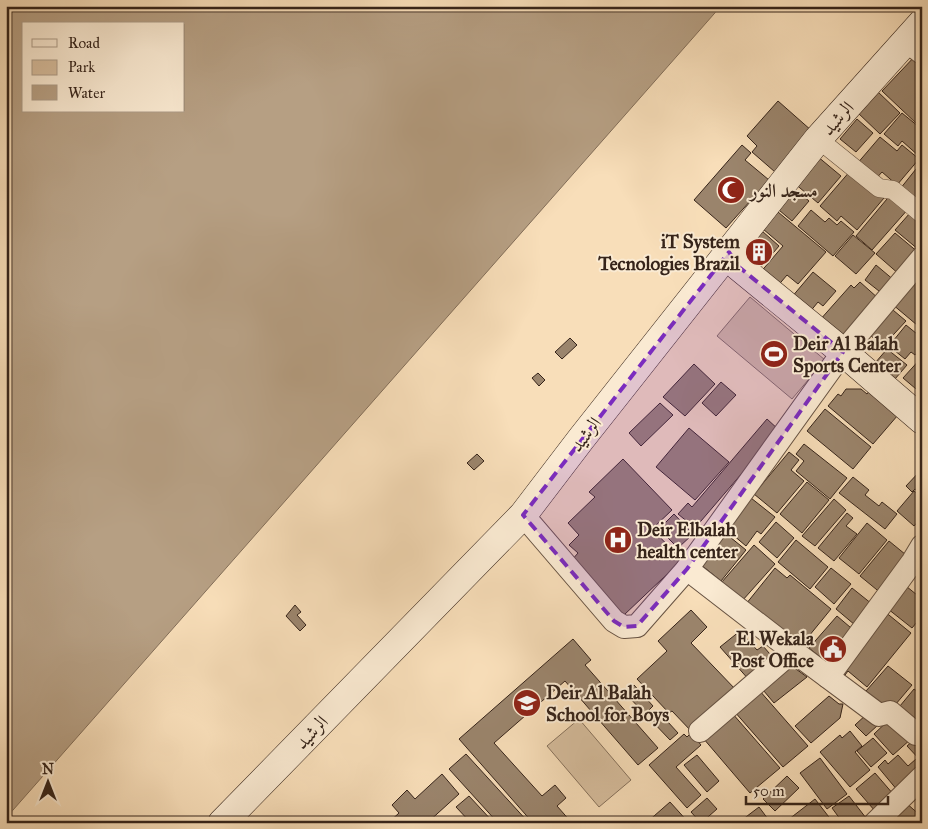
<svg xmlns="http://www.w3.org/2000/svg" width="928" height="829" viewBox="0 0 928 829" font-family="'IM FELL Great Primer',Amiri,serif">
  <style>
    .green { fill: #d7be9e; stroke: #86715c }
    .water { fill: #b69f83; stroke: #836e59; fill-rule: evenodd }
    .building { fill: #9b856d; stroke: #36241a }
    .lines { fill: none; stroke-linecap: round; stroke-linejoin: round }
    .pedestrian-casing { stroke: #665242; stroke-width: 19 }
    .minor-casing { stroke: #665242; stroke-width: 24 }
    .secondary-casing { stroke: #36241a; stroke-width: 29 }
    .pedestrian { stroke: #faead2; stroke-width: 18 }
    .minor { stroke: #faead2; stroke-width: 22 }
    .secondary { stroke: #faead2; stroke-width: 28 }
    .marked { fill: #7b2cbf; fill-opacity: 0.2; stroke: #7b2cbf; stroke-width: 4; stroke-dasharray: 10 6; stroke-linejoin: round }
    .labels { text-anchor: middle; stroke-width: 4; stroke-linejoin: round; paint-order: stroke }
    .street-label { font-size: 19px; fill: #36241a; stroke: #faead2 }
    .poi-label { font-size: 19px; font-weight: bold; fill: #36241a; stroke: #faead2; text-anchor: start }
  </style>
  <rect width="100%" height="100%" fill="#f8deb9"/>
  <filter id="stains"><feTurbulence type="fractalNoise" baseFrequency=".004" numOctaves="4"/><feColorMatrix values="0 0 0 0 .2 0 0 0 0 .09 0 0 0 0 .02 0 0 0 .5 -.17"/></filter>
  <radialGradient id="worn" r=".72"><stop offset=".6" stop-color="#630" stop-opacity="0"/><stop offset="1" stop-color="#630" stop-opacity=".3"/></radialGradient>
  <g class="green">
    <path d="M 750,297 L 825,360 L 792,399 L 717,336 Z"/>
    <path d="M 579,719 L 631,780 L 599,807 L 547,746 Z"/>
  </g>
  <path class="water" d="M 6,6 L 721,6 L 6,818 ZM 24,24 L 184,24 L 184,111 L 24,111 Z"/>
  <g class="building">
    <path d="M 917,54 L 922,58 L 922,121 L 918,125 L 882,91 Z"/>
    <path d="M 877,91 L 900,113 L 880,134 L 857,112 Z"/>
    <path d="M 778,101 L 812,131 L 775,172 L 752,152 L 757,146 L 747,136 Z"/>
    <path d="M 902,113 L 919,127 L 922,123 L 922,154 L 920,157 L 902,141 L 898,146 L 884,134 Z"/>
    <path d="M 857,119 L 873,133 L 856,152 L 840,139 Z"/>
    <path d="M 880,137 L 897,151 L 902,145 L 919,159 L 897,185 L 882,172 L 874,181 L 856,165 Z"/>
    <path d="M 742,145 L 751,153 L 745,160 L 769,180 L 726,228 L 694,200 Z"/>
    <path d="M 817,156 L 841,176 L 818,203 L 794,183 Z"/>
    <path d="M 920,164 L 922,165 L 922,207 L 900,189 Z"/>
    <path d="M 851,170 L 884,198 L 857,230 L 841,216 L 837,221 L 820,206 Z"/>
    <path d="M 790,185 L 809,201 L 792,221 L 773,205 Z"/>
    <path d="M 892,193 L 909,208 L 872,250 L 856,236 Z"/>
    <path d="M 811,210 L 825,222 L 829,218 L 837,225 L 841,221 L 854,232 L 833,256 L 798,226 Z"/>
    <path d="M 778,212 L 826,252 L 798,284 L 787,275 L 776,288 L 759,274 L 783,246 L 763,229 Z"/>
    <path d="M 910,213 L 922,222 L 922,247 L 919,250 L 895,230 Z"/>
    <path d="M 762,231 L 779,246 L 757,272 L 739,258 Z"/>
    <path d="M 895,233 L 919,253 L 900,275 L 876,254 Z"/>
    <path d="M 853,235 L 875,253 L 856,274 L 835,256 Z"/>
    <path d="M 876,265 L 895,281 L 884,295 L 865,280 Z"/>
    <path d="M 922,268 L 922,319 L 917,325 L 892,304 Z"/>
    <path d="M 813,272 L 836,291 L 823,306 L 818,302 L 809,313 L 791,298 Z"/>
    <path d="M 860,282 L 879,299 L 841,340 L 819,321 L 851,285 L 854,288 Z"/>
    <path d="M 887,305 L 906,321 L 883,346 L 865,331 Z"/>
    <path d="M 906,325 L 922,338 L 922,347 L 915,355 L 911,352 L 905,359 L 889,346 Z"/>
    <path d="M 570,338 L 577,345 L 562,359 L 555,352 Z"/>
    <path d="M 887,349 L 907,365 L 895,379 L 875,363 Z"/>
    <path d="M 922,357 L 922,394 L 903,378 Z"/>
    <path d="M 694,364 L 715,384 L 685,416 L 663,397 Z"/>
    <path d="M 538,373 L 545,380 L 539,386 L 532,378 Z"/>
    <path d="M 721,382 L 736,395 L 716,416 L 702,403 Z"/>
    <path d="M 846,389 L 861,389 L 867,394 L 870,390 L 898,415 L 873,444 L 828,406 L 838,394 L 841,396 Z"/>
    <path d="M 660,403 L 673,415 L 641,446 L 629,433 Z"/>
    <path d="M 825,409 L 871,447 L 853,469 L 807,431 Z"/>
    <path d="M 767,419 L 779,430 L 695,528 L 678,514 L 688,503 L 692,507 Z"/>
    <path d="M 689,428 L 729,462 L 695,500 L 656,467 Z"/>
    <path d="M 804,444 L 847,478 L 830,499 L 796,471 L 804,461 L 796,454 Z"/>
    <path d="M 789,452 L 799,460 L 791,470 L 804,481 L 777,513 L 754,494 Z"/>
    <path d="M 477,454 L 484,461 L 474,470 L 467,463 Z"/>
    <path d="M 623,459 L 672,510 L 652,529 L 682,560 L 624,615 L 571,561 L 578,553 L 569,545 L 579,535 L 568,523 L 595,497 L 589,492 Z"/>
    <path d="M 921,470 L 922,471 L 922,494 L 915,489 L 912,492 L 906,486 Z"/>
    <path d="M 853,477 L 869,490 L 865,495 L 879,506 L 882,502 L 897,514 L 885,529 L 839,493 Z"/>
    <path d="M 807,482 L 829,500 L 802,533 L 780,514 Z"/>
    <path d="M 914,491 L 922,498 L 922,517 L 914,526 L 897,511 Z"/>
    <path d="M 751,498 L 775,517 L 761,534 L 757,531 L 746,546 L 726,529 Z"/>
    <path d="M 834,499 L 846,510 L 815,546 L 802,536 Z"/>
    <path d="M 847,513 L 853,518 L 846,526 L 857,534 L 834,561 L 818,548 Z"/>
    <path d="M 674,514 L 693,534 L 678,548 L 659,529 Z"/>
    <path d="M 776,522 L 794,538 L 777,558 L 759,542 Z"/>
    <path d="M 867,523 L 887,540 L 859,574 L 839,558 Z"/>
    <path d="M 725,533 L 746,550 L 721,581 L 700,564 Z"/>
    <path d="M 796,540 L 828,567 L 810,589 L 778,562 Z"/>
    <path d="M 889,541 L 911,559 L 882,594 L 860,576 Z"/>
    <path d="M 754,545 L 775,564 L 742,601 L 721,583 Z"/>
    <path d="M 775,568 L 787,578 L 790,575 L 831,609 L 800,647 L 746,604 Z"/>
    <path d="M 831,568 L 851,584 L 834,604 L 815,587 Z"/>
    <path d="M 901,582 L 922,599 L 922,616 L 912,628 L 883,605 Z"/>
    <path d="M 852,588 L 872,604 L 855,625 L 836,609 Z"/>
    <path d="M 295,605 L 301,612 L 297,615 L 306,625 L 300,631 L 286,616 Z"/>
    <path d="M 691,610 L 707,627 L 691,643 L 737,691 L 693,733 L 672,711 L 669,713 L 637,679 L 667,651 L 658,641 Z"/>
    <path d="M 884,611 L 911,633 L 867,687 L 848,671 L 842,679 L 834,673 Z"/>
    <path d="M 837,616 L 857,633 L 830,665 L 809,648 Z"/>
    <path d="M 740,631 L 757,650 L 763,646 L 776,661 L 750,681 L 720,647 Z"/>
    <path d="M 573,639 L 591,660 L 585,665 L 658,748 L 638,765 L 565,681 L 494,743 L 542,796 L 555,785 L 566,798 L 557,806 L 572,823 L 533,823 L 459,739 Z"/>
    <path d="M 785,661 L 807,677 L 774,703 L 758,684 Z"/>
    <path d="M 888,666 L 912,685 L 890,711 L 866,691 Z"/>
    <path d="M 634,685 L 653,706 L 645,714 L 625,693 Z"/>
    <path d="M 914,689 L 922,695 L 922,726 L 895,712 Z"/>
    <path d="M 759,690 L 808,746 L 783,767 L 734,711 Z"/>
    <path d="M 829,696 L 839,704 L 843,704 L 840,718 L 811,743 L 795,726 Z"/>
    <path d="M 657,710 L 678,733 L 670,740 L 649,718 Z"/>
    <path d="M 732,713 L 780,768 L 750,793 L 703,738 Z"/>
    <path d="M 868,713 L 878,725 L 866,736 L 855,725 Z"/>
    <path d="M 892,717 L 911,739 L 893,755 L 874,734 Z"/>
    <path d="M 850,731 L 862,746 L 855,752 L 870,770 L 850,787 L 820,752 L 840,735 L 842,738 Z"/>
    <path d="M 691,733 L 701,745 L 676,767 L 701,795 L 687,808 L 649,765 L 684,734 L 687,737 Z"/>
    <path d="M 922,733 L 922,762 L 907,746 Z"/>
    <path d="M 873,738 L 887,753 L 871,767 L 857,751 Z"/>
    <path d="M 466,754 L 529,823 L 498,823 L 449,769 Z"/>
    <path d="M 697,755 L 719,781 L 707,792 L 684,765 Z"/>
    <path d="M 898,755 L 908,766 L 916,759 L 922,766 L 922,772 L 898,791 L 878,767 L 885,760 L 888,764 Z"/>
    <path d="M 820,758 L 847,794 L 827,809 L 800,773 Z"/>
    <path d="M 875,773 L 894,795 L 875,811 L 856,789 Z"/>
    <path d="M 442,774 L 459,794 L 427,823 L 388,823 L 399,813 L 392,805 L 407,790 L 415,799 Z"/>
    <path d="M 787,776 L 799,788 L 775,811 L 763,799 Z"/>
    <path d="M 469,796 L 494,823 L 471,823 L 456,807 Z"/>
    <path d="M 849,796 L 866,818 L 859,823 L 843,823 L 832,808 Z"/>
    <path d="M 707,798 L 717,809 L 701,823 L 691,812 Z"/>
    <path d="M 815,799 L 832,821 L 829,823 L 784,823 Z"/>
    <path d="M 670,802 L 689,823 L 646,823 Z"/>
    <path d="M 905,802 L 922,817 L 922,823 L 885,823 Z"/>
    <path d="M 759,807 L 771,823 L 738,823 Z"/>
  </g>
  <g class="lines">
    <defs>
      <path id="pedestrian" d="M 818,139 L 879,188 L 893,190 L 922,214"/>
      <g id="minor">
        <path d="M 906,41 L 922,53"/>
        <path d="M 523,515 L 614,621 L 624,627 L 637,626 L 687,569 L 843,352 L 922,258"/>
        <path d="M 687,569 L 793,651 L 879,715 L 890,712 L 916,734 L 922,730"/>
        <path d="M 828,677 L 913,561 L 922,546"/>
        <path d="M 700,731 L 793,651"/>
        <path d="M 875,823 L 922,777"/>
      </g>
      <g id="secondary">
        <path d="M 729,252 L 739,267 L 843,352 L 922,420"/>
        <path d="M 222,823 L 523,515 L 581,439 L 818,139 L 922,23"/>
      </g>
    </defs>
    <use href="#pedestrian" class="pedestrian-casing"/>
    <use href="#minor" class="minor-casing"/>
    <use href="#secondary" class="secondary-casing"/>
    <use href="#pedestrian" class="pedestrian"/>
    <use href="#minor" class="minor"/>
    <use href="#secondary" class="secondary"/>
  </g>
  <path class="marked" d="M 729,252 L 739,267 L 843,352 L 687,569 L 637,626 L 624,627 L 614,621 L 523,515 Z"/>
  <defs>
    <symbol id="mosque-disc" viewBox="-11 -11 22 22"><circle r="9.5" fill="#8f2418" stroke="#faead2"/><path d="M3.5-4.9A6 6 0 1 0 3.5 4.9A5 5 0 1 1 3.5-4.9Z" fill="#fff"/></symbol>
    <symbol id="building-disc" viewBox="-11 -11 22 22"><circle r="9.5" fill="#8f2418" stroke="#faead2"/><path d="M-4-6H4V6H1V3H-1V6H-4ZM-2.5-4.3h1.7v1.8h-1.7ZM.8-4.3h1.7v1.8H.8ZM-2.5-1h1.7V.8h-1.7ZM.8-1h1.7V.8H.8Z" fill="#fff"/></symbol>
    <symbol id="stadium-disc" viewBox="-11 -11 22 22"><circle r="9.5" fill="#8f2418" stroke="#faead2"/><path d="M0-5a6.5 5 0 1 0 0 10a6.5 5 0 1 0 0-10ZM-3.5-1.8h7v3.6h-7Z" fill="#fff"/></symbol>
    <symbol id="hospital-disc" viewBox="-11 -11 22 22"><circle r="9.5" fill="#8f2418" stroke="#faead2"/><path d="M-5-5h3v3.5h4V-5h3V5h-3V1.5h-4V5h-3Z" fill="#fff"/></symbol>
    <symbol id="civic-disc" viewBox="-11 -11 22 22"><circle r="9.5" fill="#8f2418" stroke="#faead2"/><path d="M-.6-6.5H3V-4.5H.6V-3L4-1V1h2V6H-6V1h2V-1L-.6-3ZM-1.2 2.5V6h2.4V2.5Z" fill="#fff"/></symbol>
    <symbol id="school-disc" viewBox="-11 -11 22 22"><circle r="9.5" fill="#8f2418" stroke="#faead2"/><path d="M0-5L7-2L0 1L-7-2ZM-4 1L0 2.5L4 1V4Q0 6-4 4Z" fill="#fff"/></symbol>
  </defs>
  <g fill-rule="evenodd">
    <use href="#mosque-disc" x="715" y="174" width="32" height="32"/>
    <use href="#building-disc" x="743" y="236" width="32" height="32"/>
    <use href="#stadium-disc" x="758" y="338" width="32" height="32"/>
    <use href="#hospital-disc" x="602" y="524" width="32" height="32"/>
    <use href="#civic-disc" x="817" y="633" width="32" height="32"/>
    <use href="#school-disc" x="511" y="687" width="32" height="32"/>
  </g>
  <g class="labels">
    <g class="street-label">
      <text transform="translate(837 118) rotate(-48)" y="7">الرشيد</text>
      <text transform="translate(585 434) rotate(-52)" y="7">الرشيد</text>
      <text transform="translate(311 732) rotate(-46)" y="7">الرشيد</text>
    </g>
    <g class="poi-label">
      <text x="750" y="197">مسجد النور</text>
      <text x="740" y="248" text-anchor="end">iT System<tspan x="740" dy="22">Tecnologies Brazil</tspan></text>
      <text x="793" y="350">Deir Al Balah<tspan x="793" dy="22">Sports Center</tspan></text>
      <text x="637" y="536">Deir Elbalah<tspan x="637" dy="22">health center</tspan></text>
      <text x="814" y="645" text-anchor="end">El Wekala<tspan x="814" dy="22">Post Office</tspan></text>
      <text x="546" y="699">Deir Al Balah<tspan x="546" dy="22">School for Boys</tspan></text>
    </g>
  </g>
  <rect width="928" height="829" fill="none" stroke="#f8deb9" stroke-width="25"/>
  <rect x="8" y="8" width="913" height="814" fill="none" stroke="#36241a" stroke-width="2.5"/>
  <rect x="12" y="12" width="903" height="804" fill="none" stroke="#36241a"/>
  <rect x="22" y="22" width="162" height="90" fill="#faead2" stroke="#ac9b88"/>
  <rect x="32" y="39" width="25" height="8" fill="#faead2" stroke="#ac9b88"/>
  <text x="68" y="48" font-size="15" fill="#36241a">Road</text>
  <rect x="32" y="60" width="25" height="15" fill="#d7be9e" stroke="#ac9b88"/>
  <text x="68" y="72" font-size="15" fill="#36241a">Park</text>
  <rect x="32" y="85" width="25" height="15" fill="#b69f83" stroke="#ac9b88"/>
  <text x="68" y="98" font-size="15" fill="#36241a">Water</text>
  <g transform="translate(48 782)" stroke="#faead2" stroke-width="4" paint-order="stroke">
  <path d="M0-4L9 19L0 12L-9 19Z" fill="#36241a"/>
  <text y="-8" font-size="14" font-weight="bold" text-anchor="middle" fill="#36241a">N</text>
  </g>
  <path d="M746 796v8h142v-8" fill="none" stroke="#36241a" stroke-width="2.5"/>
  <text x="753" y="796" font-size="15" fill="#36241a" stroke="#faead2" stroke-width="4" paint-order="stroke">50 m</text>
  <rect width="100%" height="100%" filter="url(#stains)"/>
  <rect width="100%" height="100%" fill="url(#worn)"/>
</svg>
